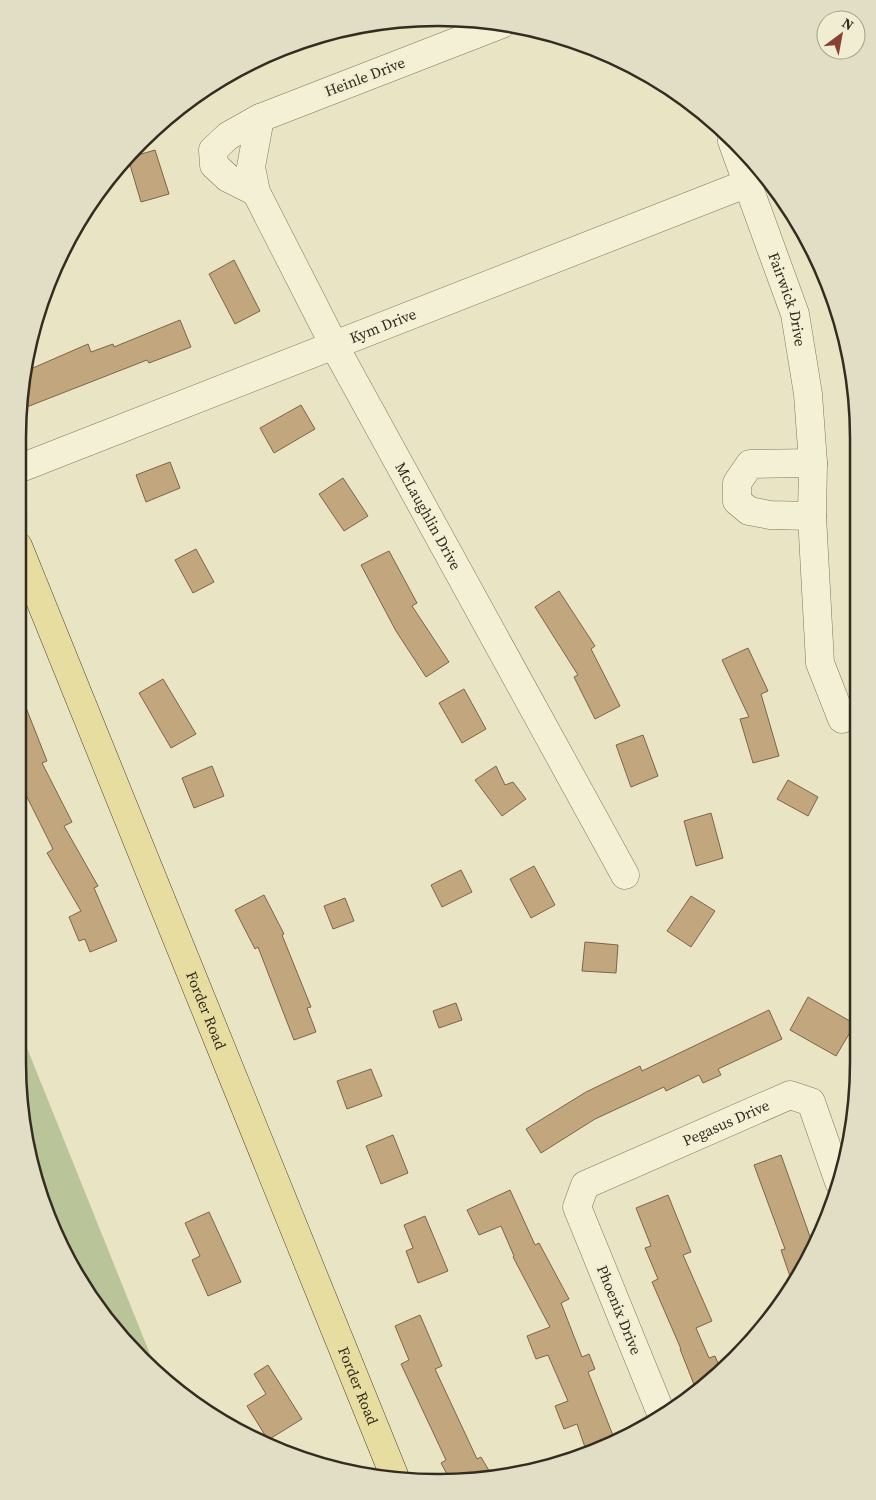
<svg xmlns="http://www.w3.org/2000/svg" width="876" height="1500" viewBox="0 0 876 1500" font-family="'Source Serif 4',serif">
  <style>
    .green { fill: #b9c599 }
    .building { fill: #c2a67e; stroke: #7d6545 }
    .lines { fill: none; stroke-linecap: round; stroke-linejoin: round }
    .minor-casing { stroke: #81765d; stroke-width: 29 }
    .major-casing { stroke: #4f4430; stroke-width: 29 }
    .minor { stroke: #f4f0d6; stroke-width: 28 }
    .major { stroke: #e8dda0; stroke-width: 28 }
    .labels { text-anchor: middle; stroke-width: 5; stroke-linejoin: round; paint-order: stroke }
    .street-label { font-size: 15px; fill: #332c1f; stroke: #f1edd3 }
    .rim { fill: none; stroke: #332c1f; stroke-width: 2.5 }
  </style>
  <rect width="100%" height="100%" fill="#e9e4c4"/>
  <path class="green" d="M 23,1038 L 150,1354 L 145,1356 L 104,1318 L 40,1197 L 18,1062 L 18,1040 Z"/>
  <g class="building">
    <path d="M 155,150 L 169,194 L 141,202 L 128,158 Z"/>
    <path d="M 234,260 L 260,311 L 235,324 L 209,274 Z"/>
    <path d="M 180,320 L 191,347 L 149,363 L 147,360 L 19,410 L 26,371 L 88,344 L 91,352 L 113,344 L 114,347 Z"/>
    <path d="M 301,405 L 315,429 L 274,453 L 260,428 Z"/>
    <path d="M 170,462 L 180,488 L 146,502 L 136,475 Z"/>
    <path d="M 343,478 L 368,516 L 344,531 L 319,494 Z"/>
    <path d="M 196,549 L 214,582 L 193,593 L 175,560 Z"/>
    <path d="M 389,551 L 417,603 L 412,606 L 449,662 L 426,677 L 396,631 L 361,565 Z"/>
    <path d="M 559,591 L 595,646 L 591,649 L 620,706 L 595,719 L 574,677 L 578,675 L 535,607 Z"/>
    <path d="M 748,648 L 768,691 L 761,694 L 779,756 L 753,763 L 740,719 L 749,717 L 722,660 Z"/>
    <path d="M 163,679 L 196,734 L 171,748 L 139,693 Z"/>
    <path d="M 464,689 L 486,729 L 462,743 L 439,703 Z"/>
    <path d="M 19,690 L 47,761 L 42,763 L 72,822 L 64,826 L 98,886 L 94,888 L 117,941 L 90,952 L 85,939 L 79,941 L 69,917 L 81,911 L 47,853 L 53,849 L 18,779 Z"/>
    <path d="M 643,735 L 658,776 L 631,787 L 616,745 Z"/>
    <path d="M 212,766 L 224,796 L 194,808 L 182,778 Z"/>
    <path d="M 496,766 L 505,785 L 513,782 L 526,799 L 502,816 L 475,780 Z"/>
    <path d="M 788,780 L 818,797 L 808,816 L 777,799 Z"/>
    <path d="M 711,813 L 723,858 L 696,866 L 684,821 Z"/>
    <path d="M 534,866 L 555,905 L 531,918 L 510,879 Z"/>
    <path d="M 461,870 L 472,892 L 442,907 L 431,885 Z"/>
    <path d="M 264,895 L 284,934 L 282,935 L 311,1007 L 307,1008 L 316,1032 L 294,1040 L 258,947 L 255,949 L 235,910 Z"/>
    <path d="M 691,896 L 715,911 L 691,947 L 667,931 Z"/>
    <path d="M 345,898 L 354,921 L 333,929 L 324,906 Z"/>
    <path d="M 585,942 L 618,945 L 616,973 L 582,971 Z"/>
    <path d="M 808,997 L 855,1024 L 836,1056 L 790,1030 Z"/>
    <path d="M 456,1003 L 462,1020 L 439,1028 L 433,1011 Z"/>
    <path d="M 769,1010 L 782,1039 L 718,1069 L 721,1075 L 703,1083 L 699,1075 L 666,1091 L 664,1087 L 595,1119 L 541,1153 L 526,1129 L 586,1092 L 640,1066 L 642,1071 Z"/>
    <path d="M 371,1069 L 382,1096 L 347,1109 L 337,1081 Z"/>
    <path d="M 393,1135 L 408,1173 L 381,1184 L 366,1146 Z"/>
    <path d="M 781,1155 L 813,1245 L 793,1285 L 781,1250 L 785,1249 L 754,1165 Z"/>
    <path d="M 510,1190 L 535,1245 L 539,1243 L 569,1299 L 561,1303 L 582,1357 L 589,1354 L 595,1369 L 588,1372 L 614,1438 L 587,1453 L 577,1424 L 564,1429 L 555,1406 L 568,1401 L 548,1355 L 536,1359 L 527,1336 L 550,1327 L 513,1257 L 514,1256 L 501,1226 L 479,1235 L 467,1210 Z"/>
    <path d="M 668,1195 L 691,1252 L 683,1255 L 712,1321 L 696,1328 L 709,1358 L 715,1356 L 720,1368 L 697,1392 L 680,1349 L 681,1349 L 652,1282 L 658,1279 L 645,1248 L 651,1246 L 636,1208 Z"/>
    <path d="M 209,1212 L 241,1282 L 208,1296 L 192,1260 L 200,1256 L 185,1223 Z"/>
    <path d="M 425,1216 L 448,1271 L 418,1283 L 406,1251 L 413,1248 L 404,1225 Z"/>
    <path d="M 420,1315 L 442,1366 L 435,1369 L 477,1459 L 481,1457 L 491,1474 L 440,1482 L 440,1480 L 448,1476 L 441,1463 L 446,1460 L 401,1364 L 409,1360 L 395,1326 Z"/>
    <path d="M 268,1365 L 302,1419 L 268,1440 L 247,1406 L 266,1394 L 254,1374 Z"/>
  </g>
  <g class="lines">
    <defs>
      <g id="minor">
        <path id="s1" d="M 502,24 L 260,118 L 251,167 L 256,192 L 335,347 L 625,875"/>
        <path id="s2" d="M 732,141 L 795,314 L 808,394 L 813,463 L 812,516 L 820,663 L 842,719"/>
        <path d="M 256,192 L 228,178 L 214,165 L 213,150 L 228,136 L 260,118"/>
        <path id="s3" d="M 18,469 L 748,183"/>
        <path d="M 812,516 L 770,515 L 749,511 L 737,501 L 737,483 L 750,464 L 813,463"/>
        <path id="s4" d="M 661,1413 L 577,1207 L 585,1185 L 790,1095 L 811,1102 L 839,1182"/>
      </g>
      <g id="major">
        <path id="s5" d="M 18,546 L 394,1475"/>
      </g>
    </defs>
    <use href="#minor" class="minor-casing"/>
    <use href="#major" class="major-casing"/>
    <use href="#minor" class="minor"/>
    <use href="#major" class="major"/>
  </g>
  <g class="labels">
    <g class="street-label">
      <text transform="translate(365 77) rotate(-21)" y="5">Heinle Drive</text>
      <text dy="5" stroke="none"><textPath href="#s2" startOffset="168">Fairwick Drive</textPath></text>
      <text dy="5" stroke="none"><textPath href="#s3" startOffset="392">Kym Drive</textPath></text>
      <text dy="5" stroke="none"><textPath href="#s1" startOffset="702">McLaughlin Drive</textPath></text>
      <text dy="5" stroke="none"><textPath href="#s5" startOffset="501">Forder Road</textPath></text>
      <text dy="5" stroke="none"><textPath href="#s4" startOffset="400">Pegasus Drive</textPath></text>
      <text transform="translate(619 1310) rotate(68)" y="5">Phoenix Drive</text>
      <text dy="5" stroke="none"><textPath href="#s5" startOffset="906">Forder Road</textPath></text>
    </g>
  </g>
  <path d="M0 0H876V1500H0ZM438 26H438A412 412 0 0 1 850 438V1062A412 412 0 0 1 438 1474H438A412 412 0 0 1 26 1062V438A412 412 0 0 1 438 26Z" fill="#e2dec5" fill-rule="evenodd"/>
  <path class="rim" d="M438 26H438A412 412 0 0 1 850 438V1062A412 412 0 0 1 438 1474H438A412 412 0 0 1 26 1062V438A412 412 0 0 1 438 26Z"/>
  <g transform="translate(841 35) rotate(32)"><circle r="24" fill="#f1edd3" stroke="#a5a08b"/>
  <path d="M0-4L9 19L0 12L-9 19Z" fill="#894134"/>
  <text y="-8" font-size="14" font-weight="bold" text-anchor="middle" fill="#332c1f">N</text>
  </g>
</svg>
